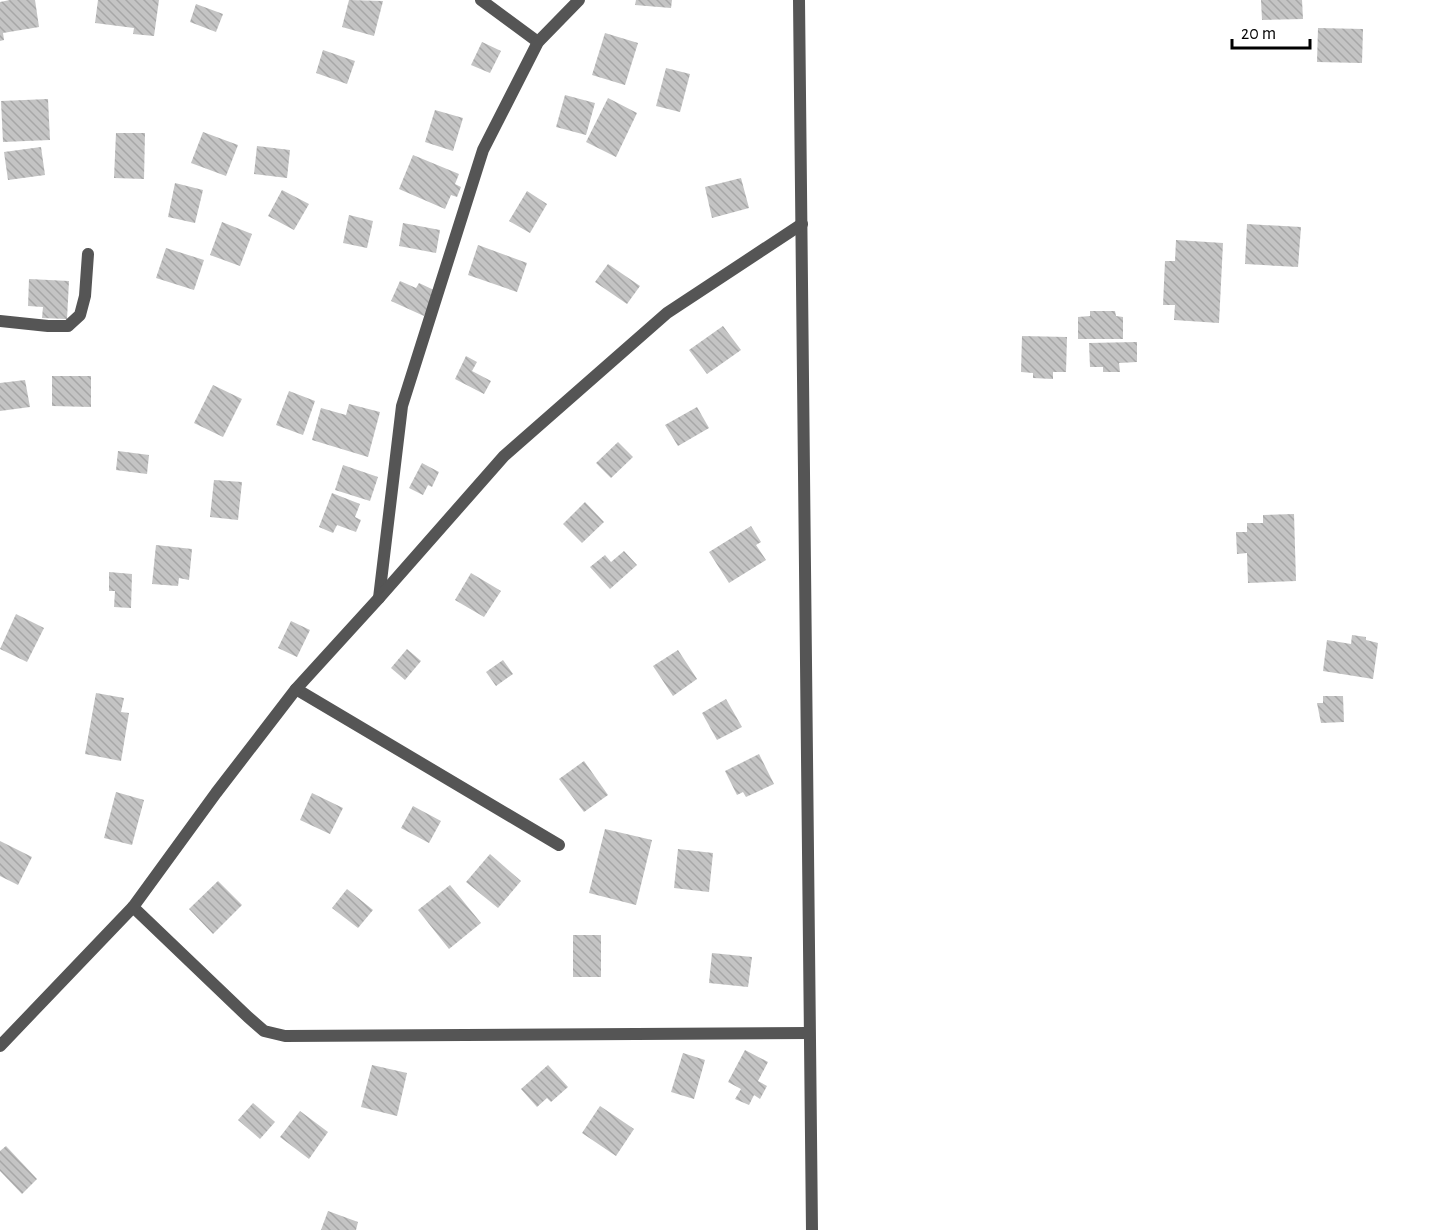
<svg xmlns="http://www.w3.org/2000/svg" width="1436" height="1230" viewBox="0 0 1436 1230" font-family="'Alegreya Sans',sans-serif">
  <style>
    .building { fill: url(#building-back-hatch) }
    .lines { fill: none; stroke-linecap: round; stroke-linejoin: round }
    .street { stroke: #555; stroke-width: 12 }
  </style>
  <defs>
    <pattern id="building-back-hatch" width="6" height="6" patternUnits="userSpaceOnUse" patternTransform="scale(1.5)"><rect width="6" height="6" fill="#c4c4c4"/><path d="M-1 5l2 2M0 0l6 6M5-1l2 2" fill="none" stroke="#a7a7a7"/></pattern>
  </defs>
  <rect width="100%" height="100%" fill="#fff"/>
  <g class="building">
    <path d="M 10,0 L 35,0 L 39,27 L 3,33 L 4,40 L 0,41 L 0,2 Z"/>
    <path d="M 98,0 L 159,0 L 154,36 L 133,34 L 134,28 L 95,23 Z"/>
    <path d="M 349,0 L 383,1 L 374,36 L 342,27 Z"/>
    <path d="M 636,0 L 672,0 L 671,8 L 635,5 Z"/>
    <path d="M 1261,0 L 1302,0 L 1303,19 L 1262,20 Z"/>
    <path d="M 196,4 L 223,14 L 216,32 L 190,22 Z"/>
    <path d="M 1318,28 L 1363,29 L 1362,63 L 1317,62 Z"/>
    <path d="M 605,33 L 638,43 L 625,85 L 592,75 Z"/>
    <path d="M 482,42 L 501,51 L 490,73 L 471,65 Z"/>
    <path d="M 323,50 L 355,61 L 347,84 L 316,73 Z"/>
    <path d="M 666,68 L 690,74 L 680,112 L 656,106 Z"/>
    <path d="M 565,95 L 595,103 L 586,135 L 556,127 Z"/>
    <path d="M 608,98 L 637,113 L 616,157 L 586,142 Z"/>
    <path d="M 48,99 L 50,140 L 3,142 L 1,101 Z"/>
    <path d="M 435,110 L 463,118 L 453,151 L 425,142 Z"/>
    <path d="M 203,132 L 238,145 L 226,176 L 191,163 Z"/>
    <path d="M 116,133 L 145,133 L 144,179 L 114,178 Z"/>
    <path d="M 257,146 L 290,150 L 287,178 L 254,174 Z"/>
    <path d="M 41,147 L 45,175 L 8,180 L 4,152 Z"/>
    <path d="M 413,155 L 459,174 L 455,184 L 461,187 L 457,197 L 451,195 L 445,209 L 399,189 Z"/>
    <path d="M 741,178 L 749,208 L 712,218 L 705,187 Z"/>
    <path d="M 175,183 L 203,190 L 195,223 L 168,217 Z"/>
    <path d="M 282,190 L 309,204 L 294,230 L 268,216 Z"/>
    <path d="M 527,191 L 547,204 L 530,233 L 509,221 Z"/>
    <path d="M 349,215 L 373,221 L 367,248 L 343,243 Z"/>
    <path d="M 222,222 L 252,234 L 240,266 L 210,255 Z"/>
    <path d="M 403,223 L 440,230 L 436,253 L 399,246 Z"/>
    <path d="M 1247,224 L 1301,227 L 1298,267 L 1245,264 Z"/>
    <path d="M 1176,240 L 1223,243 L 1219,323 L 1174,320 L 1175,305 L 1163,305 L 1165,261 L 1175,261 Z"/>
    <path d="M 478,245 L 527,263 L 517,292 L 468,275 Z"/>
    <path d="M 166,248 L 204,260 L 194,290 L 156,278 Z"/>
    <path d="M 608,264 L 640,286 L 627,304 L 595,282 Z"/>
    <path d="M 29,279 L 69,281 L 67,319 L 42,318 L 43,307 L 28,306 Z"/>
    <path d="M 400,281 L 416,288 L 419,283 L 436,291 L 424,316 L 391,301 Z"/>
    <path d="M 1090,311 L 1115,311 L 1116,316 L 1123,317 L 1123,339 L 1078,339 L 1078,317 L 1090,316 Z"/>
    <path d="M 723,326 L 741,350 L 707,374 L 689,350 Z"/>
    <path d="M 1022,336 L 1067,337 L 1066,372 L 1053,372 L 1053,379 L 1033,378 L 1033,373 L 1021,372 Z"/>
    <path d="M 1137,342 L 1137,362 L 1119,363 L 1120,372 L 1103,372 L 1103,367 L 1090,367 L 1089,343 Z"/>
    <path d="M 466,356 L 477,362 L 472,371 L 491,381 L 484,394 L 455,379 Z"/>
    <path d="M 52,376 L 91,376 L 91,407 L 52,406 Z"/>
    <path d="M 25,380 L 30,407 L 0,411 L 0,383 Z"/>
    <path d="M 213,385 L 242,399 L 223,437 L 194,423 Z"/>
    <path d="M 289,391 L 315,401 L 303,435 L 276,425 Z"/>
    <path d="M 349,404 L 380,412 L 368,457 L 312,440 L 321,408 L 346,415 Z"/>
    <path d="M 697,407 L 709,428 L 678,446 L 665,425 Z"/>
    <path d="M 618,442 L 633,457 L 611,478 L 596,463 Z"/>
    <path d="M 118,451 L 149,455 L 147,474 L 116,470 Z"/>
    <path d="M 422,463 L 439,472 L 432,487 L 428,485 L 423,495 L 409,488 Z"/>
    <path d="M 343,465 L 378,477 L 370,501 L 335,490 Z"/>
    <path d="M 214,480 L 242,482 L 238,520 L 210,517 Z"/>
    <path d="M 332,493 L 360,504 L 355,517 L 361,520 L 356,532 L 337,525 L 333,533 L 319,527 Z"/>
    <path d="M 585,502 L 604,522 L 582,543 L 563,524 Z"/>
    <path d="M 1294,514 L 1296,581 L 1248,583 L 1247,553 L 1237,554 L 1236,532 L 1247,532 L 1247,523 L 1263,523 L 1263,515 Z"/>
    <path d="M 751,526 L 761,542 L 756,545 L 766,560 L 729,583 L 709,552 Z"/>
    <path d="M 156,545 L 192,549 L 189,580 L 179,578 L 178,586 L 152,584 Z"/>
    <path d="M 624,551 L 637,565 L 610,589 L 590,567 L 605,555 L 611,562 Z"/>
    <path d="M 109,572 L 132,574 L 131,608 L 114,607 L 115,591 L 109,591 Z"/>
    <path d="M 471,573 L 501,591 L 484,617 L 455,600 Z"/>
    <path d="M 16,614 L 44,628 L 27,662 L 0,649 Z"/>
    <path d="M 291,621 L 310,630 L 297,657 L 278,648 Z"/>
    <path d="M 1352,635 L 1366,637 L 1366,640 L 1378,643 L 1373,679 L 1323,671 L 1327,640 L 1351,644 Z"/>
    <path d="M 407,649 L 421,661 L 405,680 L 391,668 Z"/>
    <path d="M 678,650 L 697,679 L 673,696 L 653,666 Z"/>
    <path d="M 503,660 L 513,674 L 496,686 L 486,672 Z"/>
    <path d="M 96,693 L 124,698 L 121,712 L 129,713 L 121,761 L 85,754 Z"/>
    <path d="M 1323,696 L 1343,696 L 1344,722 L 1321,723 L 1317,703 L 1323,703 Z"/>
    <path d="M 726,699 L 742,727 L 717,740 L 702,713 Z"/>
    <path d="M 759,754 L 774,784 L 746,797 L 743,792 L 737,795 L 725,771 Z"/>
    <path d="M 584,761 L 608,795 L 584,812 L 559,779 Z"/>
    <path d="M 116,792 L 144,800 L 132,845 L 104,838 Z"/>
    <path d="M 312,793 L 343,808 L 330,834 L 300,820 Z"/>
    <path d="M 413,806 L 441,821 L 429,843 L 401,828 Z"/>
    <path d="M 605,829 L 652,840 L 636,905 L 589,893 Z"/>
    <path d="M 0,841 L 32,857 L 18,885 L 0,876 Z"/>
    <path d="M 678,849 L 713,853 L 709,892 L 674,888 Z"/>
    <path d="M 490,854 L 521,881 L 498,908 L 466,882 Z"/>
    <path d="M 218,881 L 242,905 L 213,934 L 189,909 Z"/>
    <path d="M 450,885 L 481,923 L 449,949 L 418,910 Z"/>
    <path d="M 347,889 L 373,910 L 358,928 L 332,908 Z"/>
    <rect x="573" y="935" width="28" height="42"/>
    <path d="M 712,953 L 752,957 L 748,987 L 709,983 Z"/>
    <path d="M 745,1050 L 768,1062 L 758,1081 L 767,1086 L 760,1099 L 754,1095 L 749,1105 L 735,1099 L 741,1089 L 728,1082 Z"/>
    <path d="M 683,1053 L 705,1060 L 694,1099 L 671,1092 Z"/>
    <path d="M 372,1065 L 407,1073 L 397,1116 L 361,1107 Z"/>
    <path d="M 548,1065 L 568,1087 L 551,1102 L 547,1098 L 537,1107 L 521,1089 Z"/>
    <path d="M 253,1103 L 275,1122 L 260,1139 L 238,1120 Z"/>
    <path d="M 600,1106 L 634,1129 L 616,1156 L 582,1133 Z"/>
    <path d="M 300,1111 L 328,1132 L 309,1159 L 280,1137 Z"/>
    <path d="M 6,1146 L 37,1179 L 22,1194 L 0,1171 L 0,1151 Z"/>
    <path d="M 328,1211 L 358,1222 L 356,1230 L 321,1230 Z"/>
  </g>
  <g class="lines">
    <g class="street">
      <path d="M 481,0 L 538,42"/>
      <path d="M 799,0 L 812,1230"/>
      <path d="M 0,321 L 48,326 L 68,326 L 80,315 L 85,296 L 88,254"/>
      <path d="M 379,598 L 402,406 L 483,150 L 538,42 L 579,0"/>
      <path d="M 296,689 L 559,845"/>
      <path d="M 133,907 L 248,1017 L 264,1031 L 285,1036 L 809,1033"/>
      <path d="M 0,1046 L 133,907 L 216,793 L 296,689 L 379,598 L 504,456 L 667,313 L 802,224"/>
    </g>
  </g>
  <path d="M1232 39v9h78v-9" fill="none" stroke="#000000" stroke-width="3"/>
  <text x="1241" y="39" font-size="18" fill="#000000" stroke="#ffffff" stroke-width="4.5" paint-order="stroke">20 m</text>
</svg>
